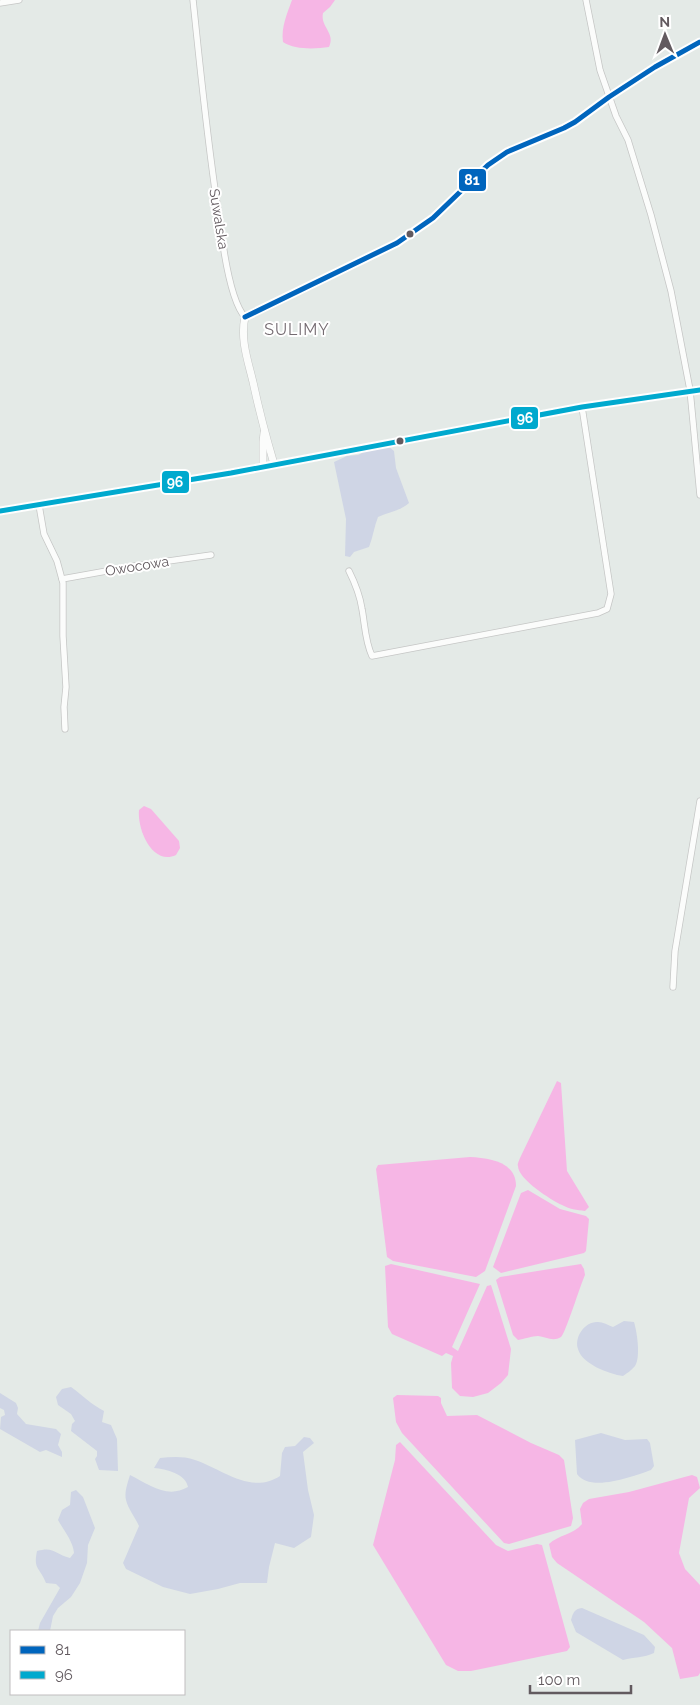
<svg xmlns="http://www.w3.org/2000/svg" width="700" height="1705" viewBox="0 0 700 1705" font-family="Raleway,sans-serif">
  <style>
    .green { fill: #cfd5e5 }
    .water { fill: #f6b6e5 }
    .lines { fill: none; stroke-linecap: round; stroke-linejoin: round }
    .minor-casing { stroke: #c5c6c5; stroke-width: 7 }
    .tertiary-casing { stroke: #c5c6c5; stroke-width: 8 }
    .minor { stroke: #fbfcfb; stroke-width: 5.5 }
    .tertiary { stroke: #fbfcfb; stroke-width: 7 }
    .bus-1-casing { stroke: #fff; stroke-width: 9 }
    .bus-2-casing { stroke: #fff; stroke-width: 9 }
    .bus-1 { stroke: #0065bd; stroke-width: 5 }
    .bus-2 { stroke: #00a9ce; stroke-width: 5 }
    .bus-dot { fill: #625a5f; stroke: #fff; stroke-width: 2 }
    .labels { text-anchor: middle; stroke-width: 4; stroke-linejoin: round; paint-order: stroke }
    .street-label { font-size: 14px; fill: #625a5f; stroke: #fff }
    .quarter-label { font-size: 16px; letter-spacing: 1px; fill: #746b71; stroke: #fff }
    .line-badge { stroke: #fff; stroke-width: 2 }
    .badge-label { font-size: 14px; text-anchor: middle; font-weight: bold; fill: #fff }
  </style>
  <rect width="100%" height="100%" fill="#e4eae7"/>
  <g class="green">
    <path d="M 389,447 L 394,451 L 396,468 L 409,503 C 400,511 389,512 378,517 C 374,527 373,537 369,547 L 354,552 L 350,557 L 345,556 L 346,519 L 334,462 L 347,456 L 358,455 L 364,452 Z"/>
    <path d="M 624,1321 L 634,1322 C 637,1332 641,1357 635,1366 C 632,1370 627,1373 623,1376 C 609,1374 582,1364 578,1349 C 574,1337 585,1321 598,1322 C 603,1322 608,1325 613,1327 Z"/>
    <path d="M 71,1387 C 82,1395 92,1405 104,1411 L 102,1422 L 111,1425 L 117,1439 L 118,1471 L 99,1470 L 95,1459 L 97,1456 L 97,1451 L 71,1431 L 72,1424 L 75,1421 L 71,1414 L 58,1405 L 56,1397 L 62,1389 Z"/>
    <path d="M 0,1393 L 16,1403 L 18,1408 L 17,1414 L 26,1424 L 56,1429 L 61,1434 L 58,1445 L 62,1452 L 62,1457 L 46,1450 L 40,1452 L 0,1429 L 1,1417 L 5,1415 L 4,1410 L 0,1408 Z"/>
    <path d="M 601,1433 L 625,1440 L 647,1439 L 650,1443 L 654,1466 L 651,1470 C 634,1476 590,1493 577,1474 L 575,1440 Z"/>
    <path d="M 304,1437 L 310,1438 L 314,1443 L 303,1452 L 308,1490 L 314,1515 L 311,1537 L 294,1548 L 275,1543 L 269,1567 L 267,1583 L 240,1583 L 218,1589 L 190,1594 L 163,1587 L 126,1569 L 123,1563 L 139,1526 C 135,1517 128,1509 126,1500 C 124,1492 128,1482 130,1475 C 150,1485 167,1499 188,1487 C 186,1474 166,1469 154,1468 L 160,1458 C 172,1457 183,1456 195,1460 C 222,1469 251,1495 280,1476 L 282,1453 L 285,1447 L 295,1446 Z"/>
    <path d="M 76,1490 L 83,1497 L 95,1528 L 88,1545 L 87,1563 L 80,1583 L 71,1597 L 58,1608 L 53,1616 L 50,1631 L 38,1631 L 40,1623 L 60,1588 L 56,1584 L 46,1583 C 40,1567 33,1570 37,1551 C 54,1546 55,1554 70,1558 L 74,1553 C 73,1541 64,1531 58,1520 L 62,1510 L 70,1505 L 71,1492 Z"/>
    <path d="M 582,1608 L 644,1635 L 655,1647 L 654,1653 C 644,1658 634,1657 623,1660 L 576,1632 L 571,1620 C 573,1613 574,1609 582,1608 Z"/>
  </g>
  <g class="water">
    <path d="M 292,0 L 335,0 L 330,7 L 323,13 C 320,27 336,33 329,47 C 315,49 295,50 283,42 C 281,27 287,14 292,0 Z"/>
    <path d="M 144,806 L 151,809 L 179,841 L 180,848 L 176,855 C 152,866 137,829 139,810 Z"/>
    <path d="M 557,1081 L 561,1083 L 567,1171 L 589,1207 L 585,1211 C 577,1210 569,1209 562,1205 C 551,1200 518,1179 518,1166 C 517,1164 519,1161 520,1158 Z"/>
    <path d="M 470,1157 C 490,1158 516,1162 516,1186 L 485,1271 L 476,1277 L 393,1261 L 387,1257 L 376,1169 L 378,1165 Z"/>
    <path d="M 528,1190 L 560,1209 L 586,1216 L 589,1219 L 586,1251 L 584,1253 L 501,1273 L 493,1267 L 521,1193 Z"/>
    <path d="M 391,1264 L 480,1284 L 452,1347 L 458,1351 L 487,1286 L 491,1285 L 511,1349 L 508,1375 L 501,1383 L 488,1393 L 473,1397 L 460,1396 L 452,1388 L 451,1363 L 453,1356 L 446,1353 L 442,1356 L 392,1334 L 388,1327 L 385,1266 Z"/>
    <path d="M 581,1264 L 584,1269 L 585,1275 C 581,1283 565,1335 561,1337 C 553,1342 546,1337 538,1336 C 532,1336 524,1339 518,1340 L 513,1335 L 496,1280 L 500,1277 Z"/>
    <path d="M 397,1395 L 438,1396 L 441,1398 L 441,1403 L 447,1416 L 477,1415 L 531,1443 L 559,1455 L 564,1460 L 573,1518 L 571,1526 L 509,1544 L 504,1543 L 402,1433 L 396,1422 L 393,1398 Z"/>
    <path d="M 400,1442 L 496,1545 L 508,1551 L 537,1544 L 542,1545 L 570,1647 L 567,1651 L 471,1671 L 458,1671 L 446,1665 L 373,1545 L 395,1460 L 396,1445 Z"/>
    <path d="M 692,1475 L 697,1477 L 700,1488 L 689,1498 L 679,1553 L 685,1569 L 700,1585 L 700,1673 L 698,1676 L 680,1679 L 672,1648 L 644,1622 L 557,1563 L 552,1557 L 549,1544 C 558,1535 573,1535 582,1524 L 580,1509 L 583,1503 L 589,1499 L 629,1492 Z"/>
  </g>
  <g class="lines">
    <defs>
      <g id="minor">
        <path d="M 193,0 C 201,75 208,149 220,223 C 223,247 230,301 245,317"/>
        <path d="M 586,0 L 600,70 L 616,116 L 628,140 L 651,215 L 671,291 L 690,390 L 700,495"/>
        <path d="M 0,3 L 19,0"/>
        <path d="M 39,505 L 44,534 L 57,561 L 63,583 L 63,636 L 66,687 L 64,707 L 65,729"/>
        <path d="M 349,571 C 355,583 360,596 362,609 C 365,625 365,641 372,656 L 598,613 L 607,609 L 611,594 L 582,407"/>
        <path d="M 62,579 L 140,565 L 211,555"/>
        <path d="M 673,987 L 675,951 L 700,801"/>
      </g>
      <g id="tertiary">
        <path d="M 274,464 C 266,437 259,410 253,382 C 248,361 240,339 245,317 L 397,243 L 433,218 L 488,165 L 507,152 L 564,128 L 575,122 L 609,97 L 655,67 L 700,42"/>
        <path d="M 263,467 L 263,442 L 264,433"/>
        <path d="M 0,511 L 231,473 L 582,407 L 700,390"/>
      </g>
    </defs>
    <use href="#minor" class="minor-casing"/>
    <use href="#tertiary" class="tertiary-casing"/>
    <use href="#minor" class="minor"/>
    <use href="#tertiary" class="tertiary"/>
    <defs>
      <path id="bus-1" d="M 245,317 L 397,243 L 433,218 L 488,165 L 507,152 L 564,128 L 575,122 L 609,97 L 655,67 L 700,42"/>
      <path id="bus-2" d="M 0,511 L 231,473 L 582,407 L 700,390"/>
    </defs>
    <use href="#bus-1" class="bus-1-casing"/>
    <use href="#bus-2" class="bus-2-casing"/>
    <use href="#bus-1" class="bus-1"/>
    <use href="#bus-2" class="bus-2"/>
  </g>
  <g class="bus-dot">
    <circle cx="410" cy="234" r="4.5"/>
    <circle cx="400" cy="441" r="4.5"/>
  </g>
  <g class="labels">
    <g class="street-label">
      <text transform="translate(219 219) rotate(81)" y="5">Suwalska</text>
      <text transform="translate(137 566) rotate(-9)" y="5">Owocowa</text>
    </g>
    <g class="quarter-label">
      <text x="297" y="335">SULIMY</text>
    </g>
  </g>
  <g class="line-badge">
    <rect x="458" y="168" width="29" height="24" rx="5" fill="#0065bd"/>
    <rect x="510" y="406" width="29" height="24" rx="5" fill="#00a9ce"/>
    <rect x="161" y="470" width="29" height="24" rx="5" fill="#00a9ce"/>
  </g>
  <g class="badge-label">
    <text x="472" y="185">81</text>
    <text x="525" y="423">96</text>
    <text x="175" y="487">96</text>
  </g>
  <rect x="10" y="1630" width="175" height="65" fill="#ffffff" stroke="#c0bdbf"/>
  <rect x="20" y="1646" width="25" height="8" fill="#0065bd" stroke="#c0bdbf"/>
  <text x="55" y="1655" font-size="15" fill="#625a5f">81</text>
  <rect x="20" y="1671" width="25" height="8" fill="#00a9ce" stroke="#c0bdbf"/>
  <text x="55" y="1680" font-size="15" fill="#625a5f">96</text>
  <g transform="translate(665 35) rotate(359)" stroke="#ffffff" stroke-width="4" paint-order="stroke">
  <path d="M0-4L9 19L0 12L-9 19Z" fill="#625a5f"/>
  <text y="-8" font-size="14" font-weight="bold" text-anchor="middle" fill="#625a5f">N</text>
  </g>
  <path d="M530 1685v8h101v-8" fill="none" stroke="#625a5f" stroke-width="2.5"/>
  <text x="538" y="1685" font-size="15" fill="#625a5f" stroke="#ffffff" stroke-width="4" paint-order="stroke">100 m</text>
</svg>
